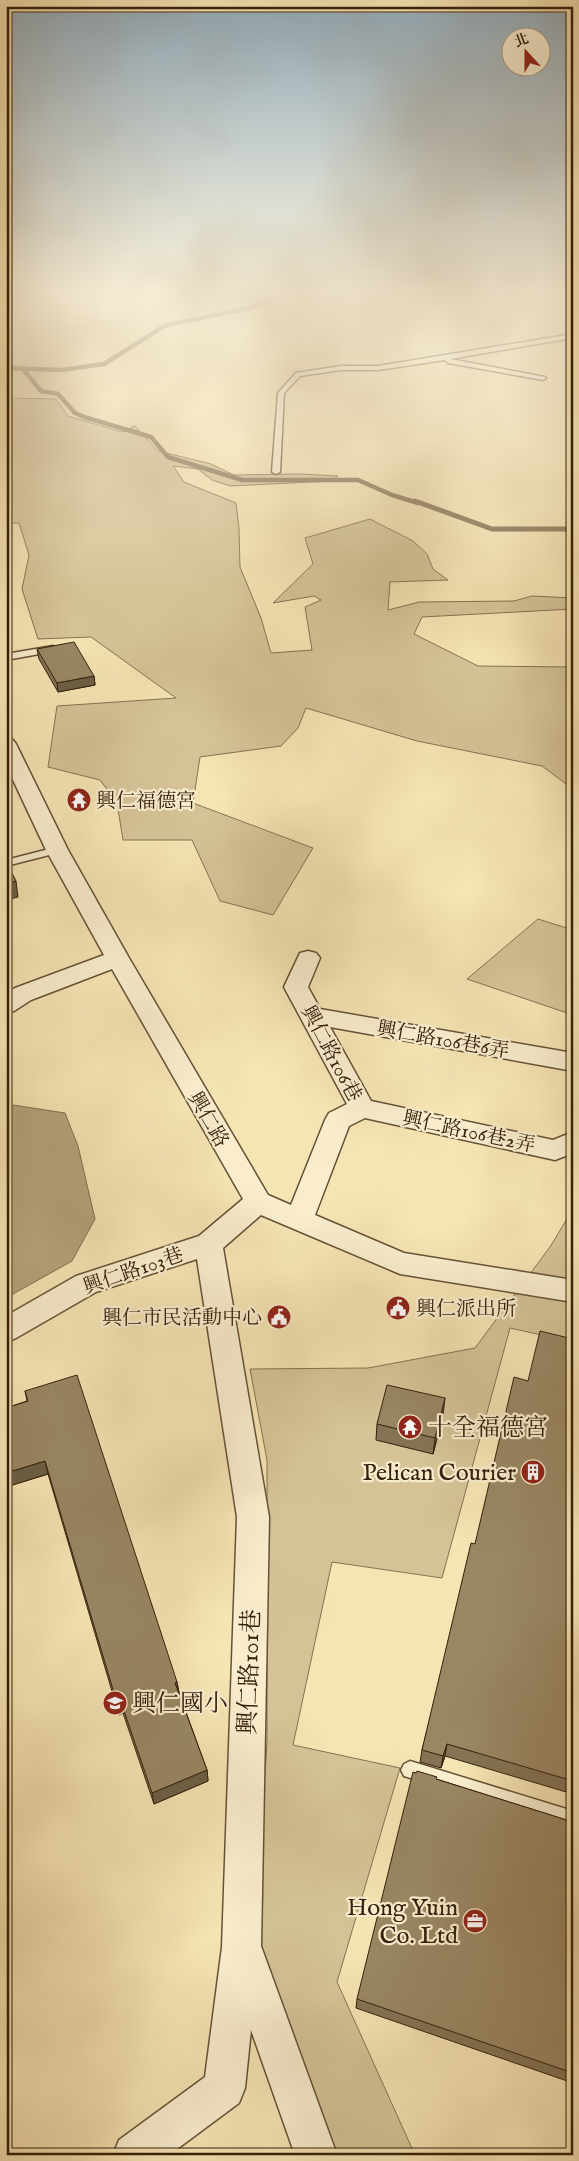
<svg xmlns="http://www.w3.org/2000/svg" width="579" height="2161" viewBox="0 0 579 2161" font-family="'IM FELL English','Noto Serif TC',serif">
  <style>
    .green { fill: #d5c397; stroke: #857252 }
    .water { fill: #b4a17a; stroke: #816d4e }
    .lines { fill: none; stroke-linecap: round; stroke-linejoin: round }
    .stream-far1 { stroke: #816d4e; stroke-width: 4.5 }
    .stream { stroke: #816d4e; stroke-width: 5 }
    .lane-casing { stroke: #655136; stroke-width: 3 }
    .street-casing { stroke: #655136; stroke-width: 3 }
    .lane { fill: #f9edce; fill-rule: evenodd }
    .street { fill: #f9edce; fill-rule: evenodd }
    .wall { fill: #847355; stroke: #35200c }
    .shaded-wall { fill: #6b5e45; stroke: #35200c }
    .building { fill: #998663; stroke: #35200c }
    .labels { text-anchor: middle; stroke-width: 4.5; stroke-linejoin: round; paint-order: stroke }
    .poi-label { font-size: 20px; fill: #35200c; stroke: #f9edce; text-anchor: start }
    .street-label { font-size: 20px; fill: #35200c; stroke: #f9edce }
    .near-poi-label { font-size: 24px; fill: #35200c; stroke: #f9edce; text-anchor: start }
    .near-street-label { font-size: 24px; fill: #35200c; stroke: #f9edce }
  </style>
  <rect width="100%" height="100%" fill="#f6e4b3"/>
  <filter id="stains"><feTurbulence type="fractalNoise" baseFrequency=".004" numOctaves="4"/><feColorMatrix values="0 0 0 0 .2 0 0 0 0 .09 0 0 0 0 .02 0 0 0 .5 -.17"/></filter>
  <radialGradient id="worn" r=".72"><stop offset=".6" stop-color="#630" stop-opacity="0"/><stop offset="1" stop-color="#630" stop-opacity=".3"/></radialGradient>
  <g class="green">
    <path d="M 6,398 L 56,399 L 68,416 L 122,432 L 135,426 L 158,451 L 211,464 L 234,475 L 301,474 L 338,476 L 332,481 L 230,486 L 212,480 L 198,469 L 173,466 L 184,482 L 236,503 L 239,528 L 240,567 L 261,618 L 271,653 L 312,650 L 305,607 L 321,600 L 314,596 L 273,603 L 313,564 L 305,538 L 370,519 L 413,541 L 427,554 L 433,569 L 448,580 L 390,582 L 388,610 L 419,602 L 514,601 L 532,596 L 573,598 L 573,609 L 422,617 L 414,634 L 478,666 L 573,667 L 573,789 L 542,766 L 417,741 L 306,708 L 298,728 L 281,746 L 200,757 L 193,803 L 313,848 L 273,915 L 220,901 L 192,840 L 123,840 L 117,803 L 100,780 L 48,767 L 57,706 L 176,698 L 91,637 L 38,639 L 22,589 L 29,555 L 19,523 L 6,523 Z"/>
    <path d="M 538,919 L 573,930 L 573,1015 L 467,979 Z"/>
    <path d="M 573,1209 L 573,1342 L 510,1328 L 442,1578 L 332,1562 L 293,1745 L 400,1768 L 337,1982 L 415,2155 L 327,2155 L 255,1939 L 267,1742 L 267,1460 L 250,1369 L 368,1368 L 475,1348 L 550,1247 Z"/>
  </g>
  <path class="water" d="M 13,1105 L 65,1113 L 78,1146 L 95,1219 L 72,1261 L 6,1298 L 6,1111 Z"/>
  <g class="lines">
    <g class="stream-far1">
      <path d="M 6,368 L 61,370 L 104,364 L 166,325 L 246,309 L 296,292 L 345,290"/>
      <path d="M 23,369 L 41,391 L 58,394 L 75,413 L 84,417 L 151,437 L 168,457 L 242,480 L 358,480 L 392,495 L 418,503"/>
    </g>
    <path class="stream" d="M 415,501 L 492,529 L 573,529"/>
    <defs>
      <g id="lane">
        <path d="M 573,334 L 573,338 L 450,359 L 545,377 L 546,378 L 543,380 L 448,363 L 445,360 L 378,370 L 341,370 L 300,376 L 284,393 L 280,472 L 276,474 L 272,472 L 278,393 L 296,373 L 341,366 L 378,366 Z"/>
        <path d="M 53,646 L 57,649 L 56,651 L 6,660 L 6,654 Z"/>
        <path d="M 57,847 L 61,848 L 62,850 L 61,852 L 6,866 L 6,860 Z"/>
        <path d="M 410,1761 L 573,1811 L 573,1829 L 404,1776 L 401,1770 L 404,1764 Z"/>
      </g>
      <g id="street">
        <path d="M 6,290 L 21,290 L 19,293 L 6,297 Z"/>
        <path d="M 6,738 L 13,740 L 16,744 L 68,850 L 129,958 L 268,1195 L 291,1205 L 325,1120 L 329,1113 L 347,1104 L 284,987 L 300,953 L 308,951 L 316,953 L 320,958 L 308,987 L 320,1009 L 573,1053 L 573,1071 L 330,1027 L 371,1101 L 553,1140 L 573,1132 L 573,1153 L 555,1160 L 365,1118 L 349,1126 L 315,1215 L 404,1253 L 573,1280 L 573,1302 L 400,1274 L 261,1215 L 223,1248 L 269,1517 L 261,1946 L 337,2155 L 295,2155 L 251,2030 L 245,2088 L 239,2103 L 169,2155 L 113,2155 L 119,2140 L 205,2077 L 222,1947 L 237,1517 L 197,1259 L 96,1292 L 16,1338 L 6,1342 L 6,1316 L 76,1276 L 199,1236 L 243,1199 L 112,969 L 31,1000 L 14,1011 L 6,1013 L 6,994 L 15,988 L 104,955 L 46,850 L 6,765 Z"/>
      </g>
    </defs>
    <use href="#lane" class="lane-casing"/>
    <use href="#street" class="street-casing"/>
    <use href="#lane" class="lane"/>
    <use href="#street" class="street"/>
  </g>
  <g class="wall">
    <path d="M 37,649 L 94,676 L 95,685 L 58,692 L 39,659 Z"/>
    <path d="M 573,1339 L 573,1794 L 445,1756 L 441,1768 L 420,1762 L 422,1750 L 475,1544 L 528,1381 Z"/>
    <path d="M 25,1391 L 177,1682 L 179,1693 L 207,1770 L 208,1781 L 154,1804 L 123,1713 L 119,1715 L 48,1474 L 6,1487 L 6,1408 L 27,1401 Z"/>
    <path d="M 443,1415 L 433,1454 L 376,1440 L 377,1424 Z"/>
    <path d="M 436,1779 L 573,1822 L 573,2083 L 356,2008 L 357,1999 Z"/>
  </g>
  <g class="shaded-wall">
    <path d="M 94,676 L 95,685 L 58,692 L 57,683 Z"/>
    <path d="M 16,881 L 18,897 L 6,900 L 6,884 Z"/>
    <path d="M 445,1398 L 443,1415 L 433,1454 L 435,1438 Z"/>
    <path d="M 45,1461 L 48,1474 L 6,1487 L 6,1473 Z"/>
    <path d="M 177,1682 L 179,1693 L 175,1683 Z"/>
    <path d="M 121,1702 L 123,1713 L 119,1715 L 117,1703 Z"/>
    <path d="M 447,1744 L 445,1756 L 441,1768 L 443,1756 Z"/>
    <path d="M 207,1770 L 208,1781 L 154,1804 L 152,1793 Z"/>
  </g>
  <g class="building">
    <path d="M 74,642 L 94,676 L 57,683 L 37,649 Z"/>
    <path d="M 6,861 L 16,881 L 6,884 Z"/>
    <path d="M 540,1331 L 573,1339 L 573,1781 L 447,1744 L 443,1756 L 422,1750 L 471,1543 L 475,1544 L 514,1377 L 528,1381 Z"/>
    <path d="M 77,1375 L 177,1682 L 175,1683 L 207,1770 L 152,1793 L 121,1702 L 117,1703 L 45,1461 L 6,1473 L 6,1408 L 28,1401 L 25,1391 Z"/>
    <path d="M 387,1385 L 445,1398 L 435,1438 L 377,1424 Z"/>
    <path d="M 417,1771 L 437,1777 L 436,1779 L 573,1822 L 573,2073 L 357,1999 L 413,1772 L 416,1773 Z"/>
  </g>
  <linearGradient id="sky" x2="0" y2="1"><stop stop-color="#93acbc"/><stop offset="0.49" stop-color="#fbf3dd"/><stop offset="1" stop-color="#fbf3dd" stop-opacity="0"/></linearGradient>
  <rect width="579" height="592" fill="url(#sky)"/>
  <defs>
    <symbol id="temple-disc" viewBox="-11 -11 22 22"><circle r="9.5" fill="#8f2418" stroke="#f9edce"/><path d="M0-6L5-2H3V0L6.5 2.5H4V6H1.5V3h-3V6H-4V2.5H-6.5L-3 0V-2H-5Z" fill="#fff"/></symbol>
    <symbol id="civic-disc" viewBox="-11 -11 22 22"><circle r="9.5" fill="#8f2418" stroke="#f9edce"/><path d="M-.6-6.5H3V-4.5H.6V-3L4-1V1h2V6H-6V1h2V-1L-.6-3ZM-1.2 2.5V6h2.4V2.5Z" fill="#fff"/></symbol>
    <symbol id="building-disc" viewBox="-11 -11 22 22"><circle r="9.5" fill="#8f2418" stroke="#f9edce"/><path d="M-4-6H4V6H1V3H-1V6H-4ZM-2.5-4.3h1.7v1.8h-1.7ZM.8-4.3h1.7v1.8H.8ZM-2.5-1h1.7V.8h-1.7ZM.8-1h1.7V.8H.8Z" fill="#fff"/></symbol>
    <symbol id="school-disc" viewBox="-11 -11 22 22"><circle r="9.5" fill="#8f2418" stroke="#f9edce"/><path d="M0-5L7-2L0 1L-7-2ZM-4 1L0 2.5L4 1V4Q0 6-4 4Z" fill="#fff"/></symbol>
    <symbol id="office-disc" viewBox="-11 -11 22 22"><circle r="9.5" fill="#8f2418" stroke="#f9edce"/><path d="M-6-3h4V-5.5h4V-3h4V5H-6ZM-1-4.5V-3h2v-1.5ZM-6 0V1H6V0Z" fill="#fff"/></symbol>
  </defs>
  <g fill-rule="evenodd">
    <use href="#temple-disc" x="65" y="786" width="28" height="28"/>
    <use href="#civic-disc" x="384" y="1294" width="28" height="28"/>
    <use href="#civic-disc" x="265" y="1303" width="28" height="28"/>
    <use href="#temple-disc" x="396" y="1413" width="28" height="28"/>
    <use href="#building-disc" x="519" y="1458" width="28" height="28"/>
    <use href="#school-disc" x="101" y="1689" width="28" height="28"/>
    <use href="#office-disc" x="461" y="1907" width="28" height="28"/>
  </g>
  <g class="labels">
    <g class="poi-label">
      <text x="96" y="807">興仁福德宮</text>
      <text x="416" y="1315">興仁派出所</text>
      <text x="262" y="1324" text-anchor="end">興仁市民活動中心</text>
    </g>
    <g class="street-label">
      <text transform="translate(443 1039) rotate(10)" y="7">興仁路106巷6弄</text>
      <text transform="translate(332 1053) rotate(62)" y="7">興仁路106巷</text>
      <text transform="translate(209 1119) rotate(60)" y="7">興仁路</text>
      <text transform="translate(469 1131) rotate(12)" y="7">興仁路106巷2弄</text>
      <text transform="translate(133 1270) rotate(-19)" y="7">興仁路103巷</text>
    </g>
    <g class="near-poi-label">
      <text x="428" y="1435">十全福德宮</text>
      <text x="516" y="1480" text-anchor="end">Pelican Courier</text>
      <text x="132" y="1711">興仁國小</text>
      <text x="458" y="1915" text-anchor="end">Hong Yuin<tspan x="458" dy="28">Co. Ltd</tspan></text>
    </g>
    <g class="near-street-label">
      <text transform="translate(249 1672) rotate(-88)" y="8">興仁路101巷</text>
    </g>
  </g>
  <rect width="579" height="2161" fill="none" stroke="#f6e4b3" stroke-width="25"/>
  <rect x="8" y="8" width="564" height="2146" fill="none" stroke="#35200c" stroke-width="2.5"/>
  <rect x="12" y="12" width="554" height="2136" fill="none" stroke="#35200c"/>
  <g transform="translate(526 52) rotate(339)"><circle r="24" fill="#f9edce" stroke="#ab9b80"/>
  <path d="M0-4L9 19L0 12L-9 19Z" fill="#8f2418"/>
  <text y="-8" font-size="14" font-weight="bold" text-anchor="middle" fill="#35200c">北</text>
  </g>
  <rect width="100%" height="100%" filter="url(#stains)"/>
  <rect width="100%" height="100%" fill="url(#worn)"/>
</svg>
